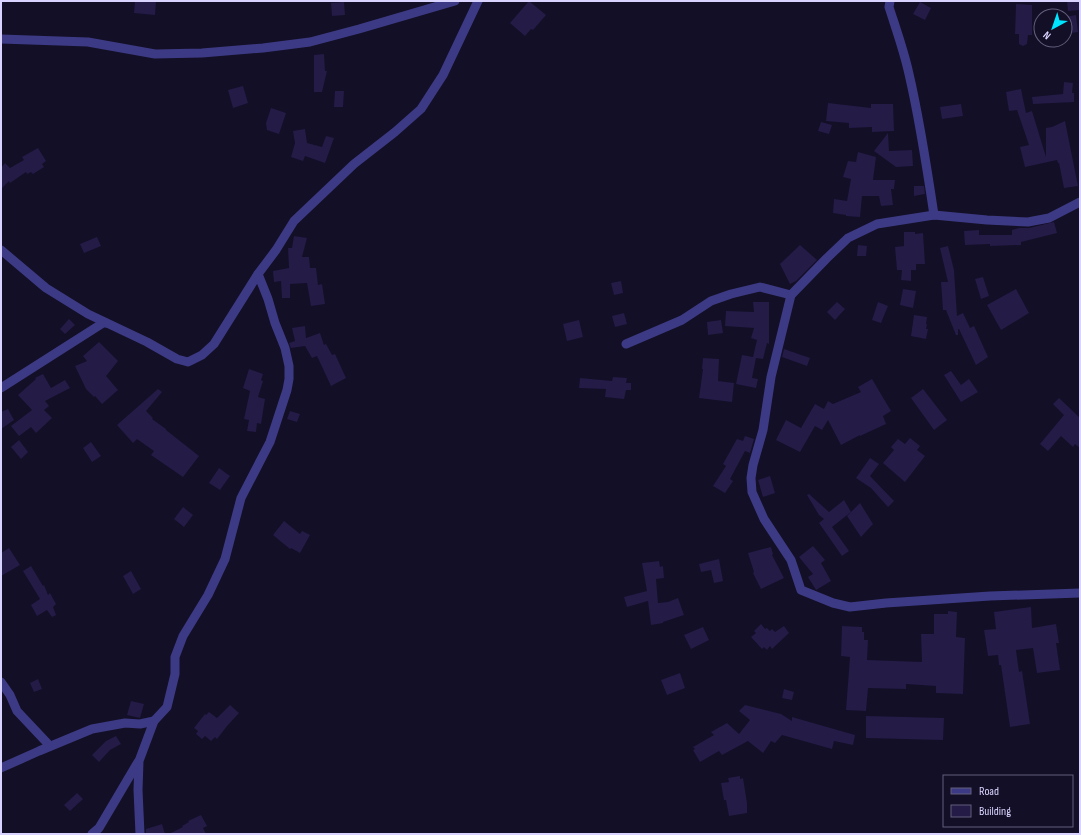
<svg xmlns="http://www.w3.org/2000/svg" width="1081" height="835" viewBox="0 0 1081 835" font-family="'Sofia Sans Condensed',sans-serif">
  <style>
    .building { fill: #241b47 }
    .lines { fill: none; stroke-linecap: round; stroke-linejoin: round }
    .minor { stroke: #3d3a85; stroke-width: 9 }
  </style>
  <rect width="100%" height="100%" fill="#130f26"/>
  <g class="building">
    <path d="M 135,1 L 156,1 L 155,15 L 134,13 Z"/>
    <path d="M 529,1 L 546,15 L 533,30 L 531,29 L 525,36 L 510,23 Z"/>
    <path d="M 1067,1 L 1080,1 L 1080,10 L 1068,11 Z"/>
    <path d="M 344,2 L 345,15 L 332,16 L 331,3 Z"/>
    <path d="M 920,2 L 931,8 L 925,20 L 913,14 Z"/>
    <path d="M 1016,4 L 1032,5 L 1032,35 L 1028,35 L 1027,44 L 1023,46 L 1019,44 L 1019,34 L 1015,34 Z"/>
    <path d="M 1076,15 L 1078,32 L 1065,34 L 1065,17 Z"/>
    <path d="M 324,54 L 325,71 L 327,71 L 322,92 L 314,92 L 314,55 Z"/>
    <path d="M 1064,82 L 1073,83 L 1072,93 L 1074,93 L 1074,102 L 1033,104 L 1032,97 L 1063,94 Z"/>
    <path d="M 243,86 L 248,103 L 233,108 L 228,90 Z"/>
    <path d="M 1021,89 L 1026,113 L 1032,111 L 1046,157 L 1046,128 L 1052,127 L 1065,121 L 1078,186 L 1064,188 L 1059,163 L 1058,163 L 1057,160 L 1025,167 L 1020,147 L 1029,145 L 1017,110 L 1009,111 L 1006,92 Z"/>
    <path d="M 335,91 L 344,91 L 343,107 L 334,107 Z"/>
    <path d="M 828,103 L 871,108 L 871,104 L 893,104 L 894,131 L 872,132 L 872,127 L 849,128 L 849,123 L 826,121 Z"/>
    <path d="M 961,104 L 963,116 L 942,119 L 940,107 Z"/>
    <path d="M 271,108 L 286,113 L 279,134 L 267,130 L 266,123 Z"/>
    <path d="M 821,122 L 832,125 L 829,134 L 818,131 Z"/>
    <path d="M 305,129 L 307,143 L 322,147 L 326,136 L 334,138 L 325,163 L 305,156 L 303,161 L 291,157 L 295,143 L 293,131 Z"/>
    <path d="M 888,133 L 889,151 L 912,150 L 913,166 L 896,167 L 874,151 Z"/>
    <path d="M 38,148 L 46,161 L 42,164 L 44,167 L 33,174 L 31,172 L 27,174 L 26,172 L 10,183 L 9,181 L 1,189 L 1,168 L 5,163 L 10,168 L 24,160 L 22,157 Z"/>
    <path d="M 858,152 L 876,157 L 873,180 L 895,180 L 894,189 L 891,189 L 893,205 L 881,206 L 879,196 L 862,196 L 860,217 L 846,216 L 846,215 L 833,213 L 834,199 L 847,201 L 851,179 L 843,177 L 848,161 L 856,162 Z"/>
    <path d="M 914,186 L 924,186 L 925,194 L 914,196 Z"/>
    <path d="M 1054,222 L 1057,233 L 1021,242 L 1021,245 L 990,246 L 990,244 L 965,245 L 964,231 L 979,230 L 979,235 L 1012,235 L 1012,230 L 1019,228 L 1029,228 Z"/>
    <path d="M 904,232 L 915,232 L 915,234 L 923,233 L 925,264 L 916,264 L 916,270 L 911,270 L 911,281 L 901,280 L 902,270 L 897,270 L 895,247 L 904,246 Z"/>
    <path d="M 294,236 L 307,238 L 302,257 L 309,257 L 310,268 L 316,268 L 318,285 L 322,284 L 325,304 L 311,306 L 307,283 L 290,284 L 290,298 L 282,298 L 281,281 L 274,282 L 273,271 L 289,268 L 288,248 L 292,248 Z"/>
    <path d="M 97,237 L 101,246 L 84,253 L 80,244 Z"/>
    <path d="M 800,245 L 817,260 L 796,281 L 790,284 L 780,264 Z"/>
    <path d="M 858,245 L 867,246 L 866,256 L 857,256 Z"/>
    <path d="M 948,246 L 954,270 L 957,316 L 963,313 L 970,328 L 974,326 L 988,357 L 976,365 L 959,329 L 958,329 L 958,335 L 956,335 L 946,310 L 943,310 L 941,282 L 948,282 L 940,248 Z"/>
    <path d="M 983,277 L 989,296 L 981,299 L 975,279 Z"/>
    <path d="M 621,281 L 623,293 L 614,295 L 611,283 Z"/>
    <path d="M 903,289 L 916,291 L 913,308 L 900,305 Z"/>
    <path d="M 1016,289 L 1029,313 L 1001,330 L 987,305 Z"/>
    <path d="M 753,302 L 769,302 L 769,344 L 767,343 L 763,359 L 756,358 L 752,378 L 758,379 L 756,388 L 736,384 L 742,355 L 753,357 L 757,340 L 751,338 L 754,328 L 725,326 L 726,311 L 754,312 Z"/>
    <path d="M 837,302 L 845,309 L 835,320 L 827,312 Z"/>
    <path d="M 878,302 L 888,306 L 881,323 L 872,320 Z"/>
    <path d="M 624,313 L 627,324 L 615,327 L 612,316 Z"/>
    <path d="M 914,315 L 927,317 L 926,324 L 927,324 L 926,329 L 928,329 L 926,339 L 911,336 Z"/>
    <path d="M 69,319 L 75,325 L 65,334 L 60,329 Z"/>
    <path d="M 579,320 L 583,337 L 567,341 L 563,324 Z"/>
    <path d="M 721,320 L 723,333 L 708,335 L 707,322 Z"/>
    <path d="M 305,326 L 306,338 L 320,333 L 324,345 L 326,344 L 332,355 L 335,354 L 346,378 L 331,386 L 317,356 L 312,358 L 305,346 L 291,348 L 289,343 L 295,341 L 292,328 Z"/>
    <path d="M 99,342 L 118,361 L 106,376 L 118,390 L 102,404 L 95,396 L 94,397 L 86,389 L 75,366 L 87,361 L 83,356 Z"/>
    <path d="M 784,349 L 810,358 L 807,366 L 782,357 Z"/>
    <path d="M 703,358 L 719,359 L 718,381 L 734,383 L 732,402 L 699,398 L 703,369 L 702,369 Z"/>
    <path d="M 249,369 L 263,374 L 261,380 L 263,381 L 258,397 L 265,399 L 261,424 L 257,423 L 256,432 L 247,431 L 249,420 L 244,419 L 250,391 L 243,388 Z"/>
    <path d="M 951,371 L 961,385 L 969,379 L 978,392 L 961,402 L 944,375 Z"/>
    <path d="M 43,374 L 51,388 L 65,380 L 70,388 L 45,401 L 49,406 L 44,410 L 52,418 L 36,433 L 31,427 L 19,436 L 11,426 L 32,410 L 18,395 L 36,379 L 35,378 Z"/>
    <path d="M 613,377 L 627,378 L 626,383 L 631,383 L 631,390 L 626,390 L 624,399 L 605,397 L 606,389 L 579,388 L 580,378 L 612,381 Z"/>
    <path d="M 872,379 L 891,411 L 883,416 L 886,424 L 860,436 L 860,435 L 841,445 L 828,420 L 822,430 L 815,426 L 800,452 L 776,440 L 786,420 L 801,428 L 815,404 L 824,409 L 828,401 L 833,404 L 861,392 L 858,387 Z"/>
    <path d="M 158,389 L 162,392 L 146,411 L 153,418 L 152,419 L 166,429 L 166,430 L 199,456 L 183,477 L 151,455 L 154,451 L 137,439 L 133,443 L 117,425 Z"/>
    <path d="M 923,389 L 947,420 L 934,430 L 911,398 Z"/>
    <path d="M 1059,398 L 1080,418 L 1080,448 L 1075,444 L 1073,447 L 1061,436 L 1048,451 L 1040,444 L 1064,415 L 1053,404 Z"/>
    <path d="M 8,409 L 14,420 L 1,429 L 1,412 Z"/>
    <path d="M 290,411 L 300,414 L 297,422 L 287,419 Z"/>
    <path d="M 745,436 L 754,439 L 750,453 L 745,451 L 730,479 L 733,481 L 725,493 L 713,486 L 726,466 L 723,464 L 737,439 L 743,441 Z"/>
    <path d="M 910,438 L 920,446 L 917,450 L 925,456 L 905,482 L 883,463 L 894,450 L 891,447 L 898,439 L 905,444 Z"/>
    <path d="M 19,440 L 28,452 L 21,459 L 11,447 Z"/>
    <path d="M 91,442 L 101,456 L 92,462 L 83,448 Z"/>
    <path d="M 870,458 L 879,464 L 870,476 L 894,501 L 888,507 L 871,488 L 856,478 Z"/>
    <path d="M 219,468 L 230,476 L 220,490 L 209,483 Z"/>
    <path d="M 770,476 L 775,493 L 763,497 L 758,480 Z"/>
    <path d="M 809,494 L 829,512 L 844,500 L 851,512 L 832,527 L 849,551 L 842,556 L 819,523 L 824,519 L 819,515 L 807,495 Z"/>
    <path d="M 860,503 L 873,524 L 861,537 L 847,516 Z"/>
    <path d="M 183,507 L 193,515 L 184,527 L 174,519 Z"/>
    <path d="M 284,521 L 300,534 L 302,531 L 310,535 L 300,553 L 291,548 L 290,549 L 273,535 Z"/>
    <path d="M 813,546 L 825,560 L 821,563 L 831,581 L 816,590 L 808,577 L 813,574 L 799,557 Z"/>
    <path d="M 771,547 L 773,554 L 772,555 L 784,578 L 761,589 L 753,573 L 754,572 L 748,553 Z"/>
    <path d="M 9,548 L 20,565 L 1,576 L 1,553 Z"/>
    <path d="M 719,559 L 723,581 L 714,583 L 711,570 L 701,572 L 699,564 Z"/>
    <path d="M 659,561 L 660,567 L 663,566 L 664,578 L 656,579 L 658,603 L 668,602 L 678,598 L 684,615 L 663,622 L 663,623 L 651,625 L 648,601 L 627,607 L 624,597 L 647,591 L 642,563 Z"/>
    <path d="M 31,566 L 43,586 L 44,585 L 48,595 L 50,593 L 56,604 L 53,607 L 56,615 L 52,617 L 47,610 L 37,616 L 31,605 L 40,599 L 23,571 Z"/>
    <path d="M 131,571 L 141,589 L 133,594 L 123,576 Z"/>
    <path d="M 1031,607 L 1032,628 L 1056,624 L 1059,643 L 1056,643 L 1060,670 L 1037,673 L 1033,648 L 1016,650 L 1019,672 L 1022,671 L 1030,724 L 1010,727 L 1001,665 L 999,665 L 998,655 L 988,656 L 984,630 L 996,629 L 994,612 Z"/>
    <path d="M 948,611 L 957,612 L 956,637 L 965,638 L 963,694 L 936,693 L 936,686 L 906,684 L 906,689 L 868,688 L 866,711 L 846,710 L 850,657 L 841,656 L 842,626 L 862,627 L 862,632 L 864,632 L 864,640 L 868,640 L 867,660 L 922,662 L 921,634 L 934,634 L 934,614 L 948,614 Z"/>
    <path d="M 761,624 L 765,629 L 767,628 L 770,631 L 772,629 L 775,632 L 784,626 L 789,633 L 772,649 L 770,646 L 767,650 L 764,647 L 762,649 L 751,637 L 756,633 L 754,631 Z"/>
    <path d="M 703,627 L 709,640 L 691,649 L 684,635 Z"/>
    <path d="M 680,673 L 685,688 L 667,695 L 661,680 Z"/>
    <path d="M 38,679 L 42,689 L 34,692 L 30,683 Z"/>
    <path d="M 784,689 L 794,692 L 792,700 L 782,698 Z"/>
    <path d="M 131,701 L 144,704 L 140,718 L 127,715 Z"/>
    <path d="M 230,705 L 239,713 L 227,726 L 217,739 L 215,737 L 211,741 L 205,736 L 202,739 L 196,734 L 198,731 L 194,728 L 205,714 L 206,715 L 209,712 L 217,718 Z"/>
    <path d="M 745,705 L 781,714 L 792,721 L 792,717 L 855,735 L 853,745 L 834,741 L 832,749 L 782,735 L 775,743 L 771,741 L 763,753 L 748,741 L 722,755 L 719,751 L 700,762 L 693,750 L 695,749 L 693,747 L 714,735 L 711,732 L 727,723 L 739,734 L 750,720 L 739,711 Z"/>
    <path d="M 866,716 L 944,718 L 943,740 L 866,738 Z"/>
    <path d="M 116,736 L 121,744 L 110,750 L 99,762 L 92,755 L 106,741 Z"/>
    <path d="M 740,776 L 740,779 L 743,778 L 747,803 L 747,813 L 729,816 L 726,800 L 724,800 L 721,783 L 729,782 L 728,778 Z"/>
    <path d="M 77,793 L 83,799 L 70,811 L 64,805 Z"/>
    <path d="M 201,815 L 207,826 L 203,828 L 206,834 L 169,834 L 183,827 L 182,826 L 189,822 L 188,821 Z"/>
    <path d="M 162,824 L 165,834 L 146,834 L 146,829 Z"/>
  </g>
  <g class="lines">
    <g class="minor">
      <path d="M 890,1 L 889,7 C 896,29 904,51 909,74 C 920,121 927,168 934,215"/>
      <path d="M 1,39 L 88,42 L 155,54 L 202,53 L 263,48 L 310,42 L 359,29 L 455,1"/>
      <path d="M 1080,202 L 1049,218 L 1028,222 L 987,220 L 934,215 L 877,224 L 848,238 L 827,258 L 791,295 L 771,377 L 763,430 L 753,465 L 751,478 L 752,492 L 764,519 L 791,560 L 801,590 L 833,603 L 850,607 L 886,603 L 990,596 L 1080,593"/>
      <path d="M 1,250 L 46,288 L 88,314 L 147,342 L 177,359 L 188,362 L 202,355 L 214,344 L 258,274 L 276,250 L 294,221 L 354,164 L 395,132 L 421,109 L 443,75 L 478,1"/>
      <path d="M 626,344 L 682,320 L 711,301 L 731,294 L 760,287 L 791,295"/>
      <path d="M 1,388 L 103,323 L 106,323"/>
      <path d="M 1,682 L 10,695 L 17,711 L 50,746"/>
      <path d="M 1,768 L 39,751 L 92,729 L 125,723 L 140,724 L 154,721"/>
      <path d="M 92,834 L 99,828 L 138,762"/>
      <path d="M 140,834 L 138,790 L 139,761 L 154,721 L 167,707 L 175,674 L 175,657 L 183,636 L 208,595 L 225,559 L 241,498 L 270,442 L 287,390 L 289,379 L 289,366 L 285,348 L 275,323 L 268,299 L 258,274"/>
    </g>
  </g>
  <rect width="1081" height="835" fill="none" stroke="#d9d4ff" stroke-width="4"/>
  <rect x="943" y="775" width="130" height="52" fill="#130f26" stroke="#625e7d"/>
  <rect x="951" y="788" width="20" height="6" fill="#3d3a85" stroke="#625e7d"/>
  <text x="979" y="795" font-size="12" fill="#d9d4ff">Road</text>
  <rect x="951" y="805" width="20" height="12" fill="#241b47" stroke="#625e7d"/>
  <text x="979" y="815" font-size="12" fill="#d9d4ff">Building</text>
  <g transform="translate(1053 28) rotate(220)"><circle r="19" fill="#130f26" stroke="#625e7d"/>
  <path d="M0-3L7 15L0 10L-7 15Z" fill="#00e5ff"/>
  <text y="-6" font-size="11" font-weight="bold" text-anchor="middle" fill="#d9d4ff">N</text>
  </g>
</svg>
